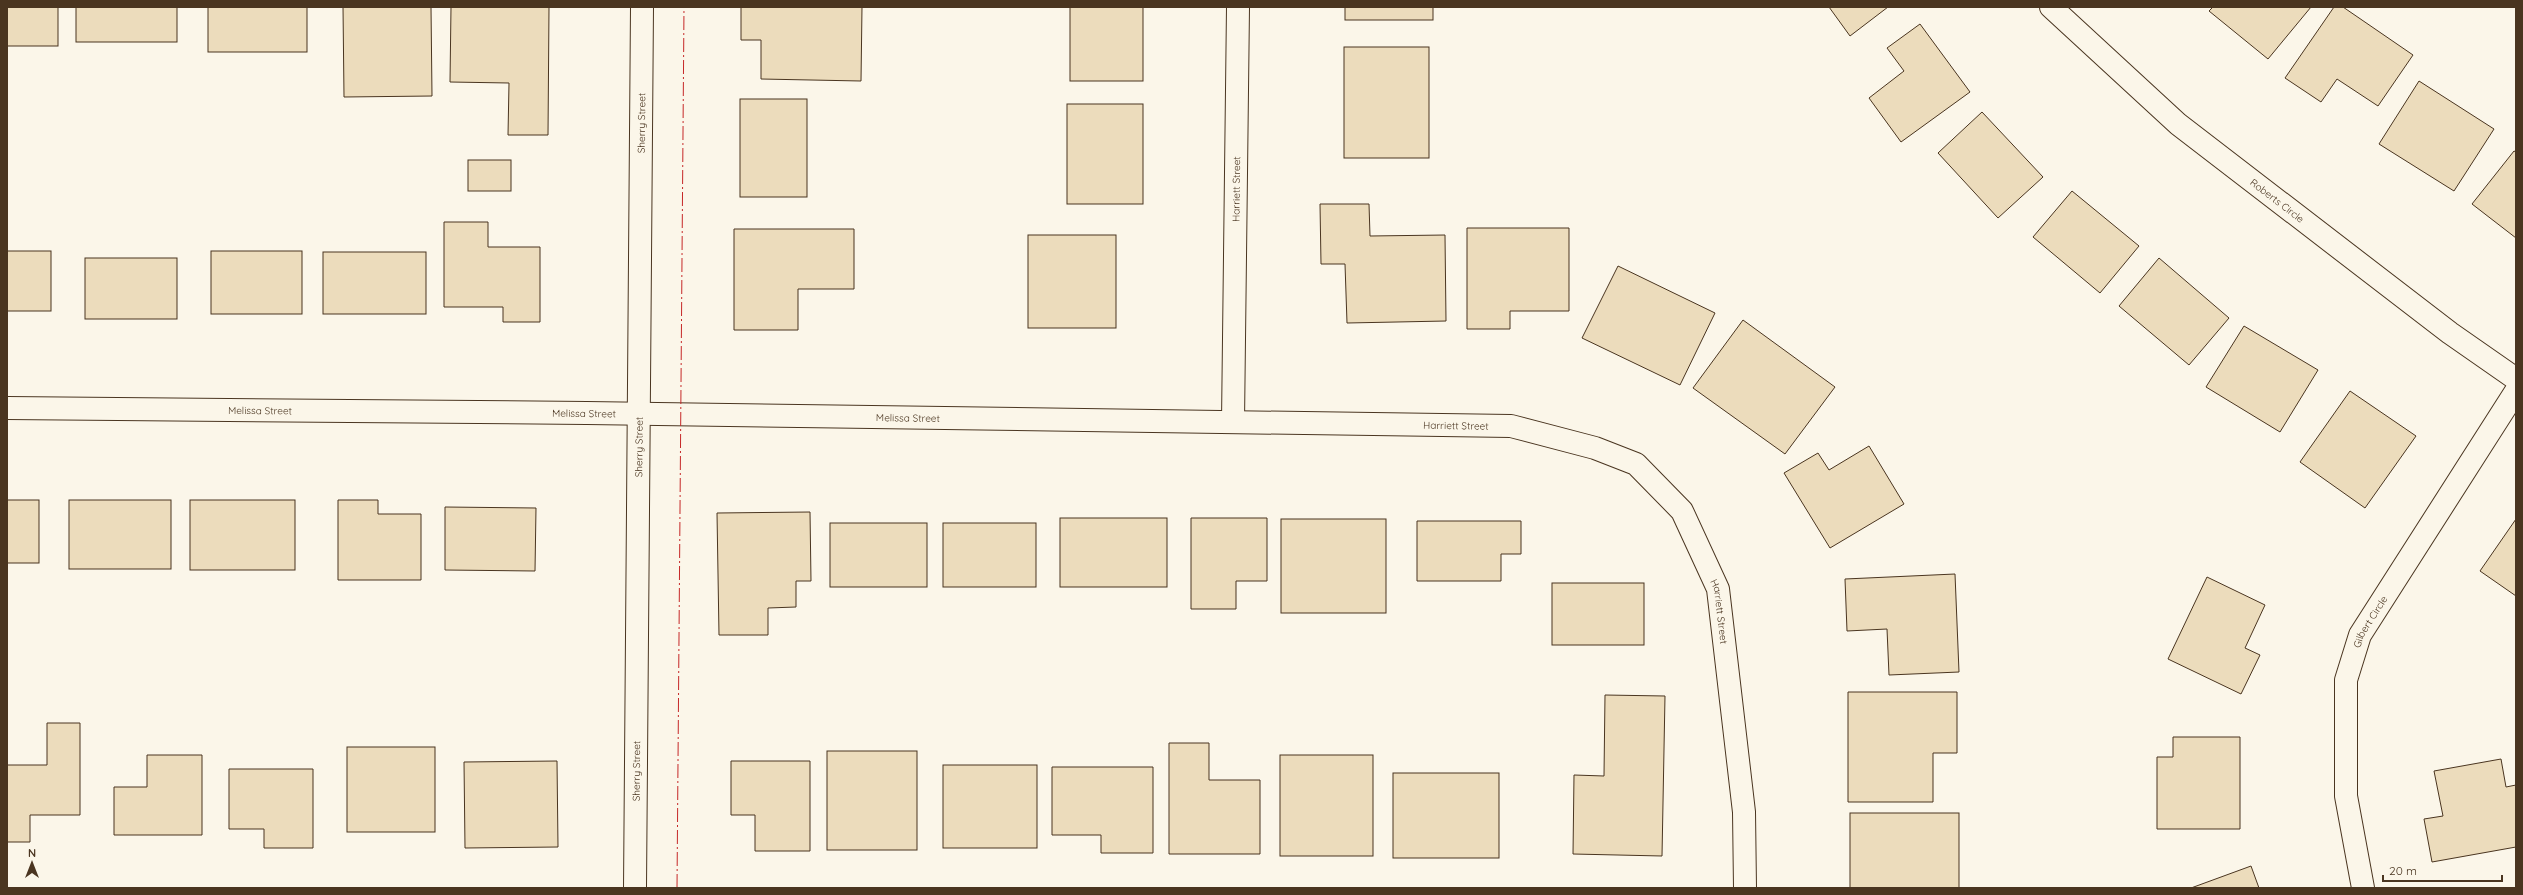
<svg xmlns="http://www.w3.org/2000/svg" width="2523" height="895" viewBox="0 0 2523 895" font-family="Quicksand,sans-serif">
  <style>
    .building { fill: #ecdcbc; stroke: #4a3520 }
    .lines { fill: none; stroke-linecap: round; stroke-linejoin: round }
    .minor-casing { stroke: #4a3520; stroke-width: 24 }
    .tertiary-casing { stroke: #4a3520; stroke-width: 24 }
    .minor { stroke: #fbf6e9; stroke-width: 22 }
    .tertiary { stroke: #fbf6e9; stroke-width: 22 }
    .power { stroke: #c62828; stroke-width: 1; stroke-dasharray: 14 3 2 3; stroke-linecap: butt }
    .labels { text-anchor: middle; stroke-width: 3; stroke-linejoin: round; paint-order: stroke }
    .street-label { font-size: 10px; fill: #4a3520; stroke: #fbf6e9 }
  </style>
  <rect width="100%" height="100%" fill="#fbf6e9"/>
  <g class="building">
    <rect x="7" y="7" width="51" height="39"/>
    <rect x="76" y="7" width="101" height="35"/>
    <rect x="208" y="7" width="99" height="45"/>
    <path d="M 343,7 L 431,7 L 432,96 L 344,97 Z"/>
    <path d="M 451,7 L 549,7 L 548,135 L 508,135 L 509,83 L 450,82 Z"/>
    <path d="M 741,7 L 862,7 L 861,81 L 761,79 L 761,40 L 741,40 Z"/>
    <rect x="1070" y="7" width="73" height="74"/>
    <rect x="1345" y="7" width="88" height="13"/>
    <path d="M 1829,7 L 1888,7 L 1850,36 Z"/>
    <path d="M 2213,7 L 2311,7 L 2268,59 L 2209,11 Z"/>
    <path d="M 2334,7 L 2343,7 L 2413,55 L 2378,106 L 2337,79 L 2321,102 L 2285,78 Z"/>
    <path d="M 1920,24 L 1970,92 L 1901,142 L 1869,98 L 1904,71 L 1887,48 Z"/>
    <rect x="1344" y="47" width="85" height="111"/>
    <path d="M 2419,81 L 2494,129 L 2454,191 L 2379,144 Z"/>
    <rect x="740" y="99" width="67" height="98"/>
    <rect x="1067" y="104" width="76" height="100"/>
    <path d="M 1982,112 L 2043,177 L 1998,218 L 1938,153 Z"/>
    <path d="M 2514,151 L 2516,152 L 2516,238 L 2472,204 Z"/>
    <rect x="468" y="160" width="43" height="31"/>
    <path d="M 2072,191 L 2139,246 L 2100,293 L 2033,237 Z"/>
    <path d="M 1320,204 L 1369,204 L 1370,236 L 1445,235 L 1446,321 L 1347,323 L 1345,264 L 1321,264 Z"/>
    <path d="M 444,222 L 488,222 L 488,247 L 540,247 L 540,322 L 503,322 L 503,307 L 444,307 Z"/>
    <path d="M 1467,228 L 1569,228 L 1569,311 L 1510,311 L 1510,329 L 1467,329 Z"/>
    <path d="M 734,229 L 854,229 L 854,289 L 798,289 L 798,330 L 734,330 Z"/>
    <rect x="1028" y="235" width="88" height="93"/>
    <rect x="7" y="251" width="44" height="60"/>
    <rect x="211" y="251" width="91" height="63"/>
    <rect x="323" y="252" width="103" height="62"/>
    <rect x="85" y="258" width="92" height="61"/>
    <path d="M 2159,258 L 2229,318 L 2189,365 L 2119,306 Z"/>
    <path d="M 1618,266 L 1715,313 L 1680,385 L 1582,338 Z"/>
    <path d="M 1743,320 L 1835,387 L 1785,454 L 1693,388 Z"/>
    <path d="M 2244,326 L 2318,370 L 2280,432 L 2206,387 Z"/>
    <path d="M 2350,391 L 2416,436 L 2365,508 L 2300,462 Z"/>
    <path d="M 1869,446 L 1904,504 L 1830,548 L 1784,473 L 1818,453 L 1829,470 Z"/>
    <rect x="7" y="500" width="32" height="63"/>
    <rect x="69" y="500" width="102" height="69"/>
    <rect x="190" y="500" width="105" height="70"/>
    <path d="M 338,500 L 378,500 L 378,514 L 421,514 L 421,580 L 338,580 Z"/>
    <path d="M 445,507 L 536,508 L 535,571 L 445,570 Z"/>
    <path d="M 810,512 L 811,581 L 796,581 L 796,607 L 768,608 L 768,635 L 719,635 L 717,513 Z"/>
    <rect x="1060" y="518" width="107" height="69"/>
    <path d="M 1191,518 L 1267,518 L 1267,581 L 1236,581 L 1236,609 L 1191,609 Z"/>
    <rect x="1281" y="519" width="105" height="94"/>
    <path d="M 2516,519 L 2516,596 L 2480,571 Z"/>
    <path d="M 1417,521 L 1521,521 L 1521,554 L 1501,554 L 1501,581 L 1417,581 Z"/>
    <rect x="830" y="523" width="97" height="64"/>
    <rect x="943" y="523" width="93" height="64"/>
    <path d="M 1955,574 L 1959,672 L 1889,675 L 1887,629 L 1847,631 L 1845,579 Z"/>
    <path d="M 2207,577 L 2265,605 L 2245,648 L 2260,655 L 2241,694 L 2168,659 Z"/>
    <rect x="1552" y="583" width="92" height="62"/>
    <path d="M 1848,692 L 1957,692 L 1957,753 L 1933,753 L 1933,802 L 1848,802 Z"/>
    <path d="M 1605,695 L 1665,696 L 1662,856 L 1573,854 L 1574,775 L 1604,776 Z"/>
    <path d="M 47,723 L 80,723 L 80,815 L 30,815 L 30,842 L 7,842 L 7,765 L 47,765 Z"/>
    <path d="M 2173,737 L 2240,737 L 2240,829 L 2157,829 L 2157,757 L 2173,757 Z"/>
    <path d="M 1169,743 L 1209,743 L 1209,780 L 1260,780 L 1260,854 L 1169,854 Z"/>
    <rect x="347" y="747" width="88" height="85"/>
    <rect x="827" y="751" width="90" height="99"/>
    <path d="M 147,755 L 202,755 L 202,835 L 114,835 L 114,787 L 147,787 Z"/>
    <rect x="1280" y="755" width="93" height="101"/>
    <path d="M 2501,759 L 2506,787 L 2516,785 L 2516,847 L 2432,862 L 2424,819 L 2443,816 L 2434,771 Z"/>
    <path d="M 557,761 L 558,847 L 465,848 L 464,762 Z"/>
    <path d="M 731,761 L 810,761 L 810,851 L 755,851 L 755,815 L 731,815 Z"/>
    <rect x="943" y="765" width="94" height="83"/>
    <path d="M 1052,767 L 1153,767 L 1153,853 L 1101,853 L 1101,835 L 1052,835 Z"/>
    <path d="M 229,769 L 313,769 L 313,848 L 264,848 L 264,829 L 229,829 Z"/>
    <rect x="1393" y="773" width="106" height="85"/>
    <rect x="1850" y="813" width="109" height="75"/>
    <path d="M 2251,866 L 2259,888 L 2191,888 Z"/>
  </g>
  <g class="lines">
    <defs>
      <g id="minor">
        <path id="s1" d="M 2051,7 L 2178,124 L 2450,333 L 2516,379"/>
        <path id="s2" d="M 7,408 L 587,413 L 1511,426 L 1595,448 L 1636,464 L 1682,511 L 1718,589 L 1744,812 L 1745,888"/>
        <path id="s3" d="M 1233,422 L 1238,7"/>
        <path id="s4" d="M 2363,888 L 2346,796 L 2346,680 L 2360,635 L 2516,391"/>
      </g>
      <g id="tertiary">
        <path id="s5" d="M 635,888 L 642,7"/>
      </g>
    </defs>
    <use href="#minor" class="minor-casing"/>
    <use href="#tertiary" class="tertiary-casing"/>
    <use href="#minor" class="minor"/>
    <use href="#tertiary" class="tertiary"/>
    <path class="power" d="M 677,888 L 684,7"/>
  </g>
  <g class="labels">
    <g class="street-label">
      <text dy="4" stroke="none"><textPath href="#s5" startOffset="765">Sherry Street</textPath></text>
      <text dy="4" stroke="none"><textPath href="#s3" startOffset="233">Harriett Street</textPath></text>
      <text dy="4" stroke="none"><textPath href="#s1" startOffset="298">Roberts Circle</textPath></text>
      <text dy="4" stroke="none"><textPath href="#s2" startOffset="253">Melissa Street</textPath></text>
      <text dy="4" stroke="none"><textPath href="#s2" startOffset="577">Melissa Street</textPath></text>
      <text dy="4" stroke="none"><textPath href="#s2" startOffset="901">Melissa Street</textPath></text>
      <text dy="4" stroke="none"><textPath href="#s2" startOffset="1449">Harriett Street</textPath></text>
      <text dy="4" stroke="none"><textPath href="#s5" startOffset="441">Sherry Street</textPath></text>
      <text dy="4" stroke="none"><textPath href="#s2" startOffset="1809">Harriett Street</textPath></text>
      <text dy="4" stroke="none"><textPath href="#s4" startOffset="273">Gilbert Circle</textPath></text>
      <text dy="4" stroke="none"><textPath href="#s5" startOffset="117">Sherry Street</textPath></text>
    </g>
  </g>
  <rect width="2523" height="895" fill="none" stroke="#4a3520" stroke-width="16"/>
  <g transform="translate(32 863)" stroke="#fbf6e9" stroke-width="3" paint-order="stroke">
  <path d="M0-3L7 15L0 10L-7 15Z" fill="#4a3520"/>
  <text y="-6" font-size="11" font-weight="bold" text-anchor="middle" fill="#4a3520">N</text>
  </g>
  <path d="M2383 875v6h119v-6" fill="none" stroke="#4a3520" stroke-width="2"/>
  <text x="2389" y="875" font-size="12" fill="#4a3520" stroke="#fbf6e9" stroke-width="3" paint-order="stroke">20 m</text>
</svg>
